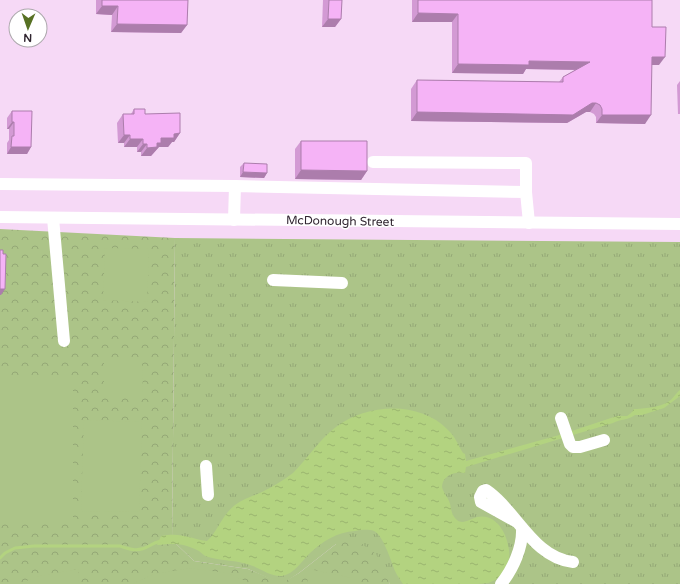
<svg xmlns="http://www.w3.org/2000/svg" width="680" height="584" viewBox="0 0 680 584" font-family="'Varela Round',sans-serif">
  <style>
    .grass { fill: url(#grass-tufts) }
    .park { fill: url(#park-crowns) }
    .pitch { fill: #acc488 }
    .water { fill: url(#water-ripples) }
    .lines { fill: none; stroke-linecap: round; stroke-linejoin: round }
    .stream { stroke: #b3d380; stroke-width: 3 }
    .minor { stroke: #fff; stroke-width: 12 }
    .wall { fill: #d39ad4 }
    .shaded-wall { fill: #ac7dac }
    .building { fill: #f5b3f6; stroke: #ac7dac }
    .labels { text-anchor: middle; stroke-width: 3; stroke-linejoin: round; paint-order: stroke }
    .street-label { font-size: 12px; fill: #302530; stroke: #fff }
  </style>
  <defs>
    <pattern id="grass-tufts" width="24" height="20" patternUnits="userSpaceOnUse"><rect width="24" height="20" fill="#acc488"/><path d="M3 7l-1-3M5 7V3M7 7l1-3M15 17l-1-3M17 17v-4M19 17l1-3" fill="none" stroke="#94a876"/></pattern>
    <pattern id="park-crowns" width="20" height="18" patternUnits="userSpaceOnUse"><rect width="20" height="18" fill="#acc488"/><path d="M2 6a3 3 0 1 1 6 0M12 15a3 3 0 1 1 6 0" fill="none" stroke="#94a876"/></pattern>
    <pattern id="water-ripples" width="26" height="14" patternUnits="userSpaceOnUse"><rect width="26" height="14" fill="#b3d380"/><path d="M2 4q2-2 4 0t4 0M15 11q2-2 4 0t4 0" fill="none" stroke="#9ab56f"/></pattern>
  </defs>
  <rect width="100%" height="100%" fill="#f6d9f6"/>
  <path class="grass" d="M 175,238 L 680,242 L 680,584 L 390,584 L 387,579 L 336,544 L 299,573 L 282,584 L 248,569 L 194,561 L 172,540 Z"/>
  <path class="park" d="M 0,229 L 175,238 L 172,540 L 194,561 L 248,569 L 282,583 L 299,573 L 336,544 L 353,538 L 376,554 L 390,584 L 0,584 Z"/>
  <g class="pitch">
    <path d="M 105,248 L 149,249 L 147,302 L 103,300 Z"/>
    <path d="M 104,361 L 142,361 L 143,394 L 104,394 Z"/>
    <rect x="0" y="375" width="73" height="145"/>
    <path d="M 84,420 L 142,422 L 139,512 L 81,511 Z"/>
    <path d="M 190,568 L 227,573 L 252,584 L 132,584 L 154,574 Z"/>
    <path d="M 78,569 L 79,584 L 21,584 L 34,577 Z"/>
    <path d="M 309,569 L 352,578 L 361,584 L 307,584 Z"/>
  </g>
  <path class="water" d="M 680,390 L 680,396 L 664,408 L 642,415 L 635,415 C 629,420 620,419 613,423 L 466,467 L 465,473 C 462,473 459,472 456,473 C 449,474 442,479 442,487 C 443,492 447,496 449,501 C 452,508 450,514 457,520 C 463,525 470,519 477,517 C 496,513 507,533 509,550 C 511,564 502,579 488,583 C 482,584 473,584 467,584 C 445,584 424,584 403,584 C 400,580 397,575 395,571 C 391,561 383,535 374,531 C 368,529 361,530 355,531 C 337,532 323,541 310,553 C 302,561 294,574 282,576 C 271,577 260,568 250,565 C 237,560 222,561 208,557 C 204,556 202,553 199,551 C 184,543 174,543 157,545 L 161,536 C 181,532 188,538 207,541 C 218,531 222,515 235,505 C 243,499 253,496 262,492 C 272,487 284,480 293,473 C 308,458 319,440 336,427 C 368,403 420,401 448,430 C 455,436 458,445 463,453 L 465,454 L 466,461 L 563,434 L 617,416 L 627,416 L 631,413 L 634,409 C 643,409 660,407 668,402 C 673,399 675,394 680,390 Z"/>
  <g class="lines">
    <path class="stream" d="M 0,558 L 5,553 L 15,548 L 34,546 L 120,546 C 131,550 139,552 149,546 C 154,543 156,542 161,541"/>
    <g class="minor">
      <path d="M 373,162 L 526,163 L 526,192"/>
      <path d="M 0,184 L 235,186"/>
      <path d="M 0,217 L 680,224"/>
      <path d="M 53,218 L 64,341"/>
      <path d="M 234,220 L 235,186 L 526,192 L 529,223"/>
      <path d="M 273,280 L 342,283"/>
      <path d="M 561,418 L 570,444 L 573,447 L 580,447 L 604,440"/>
      <path d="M 206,466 L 208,495"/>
      <path d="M 517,522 L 481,502 L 480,497 L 483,491 L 486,490 C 516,510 533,558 573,562"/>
      <path d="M 501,584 C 513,569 523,547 522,528"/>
    </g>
  </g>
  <g class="wall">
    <path d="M 96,0 L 188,0 L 187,25 L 181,33 L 111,32 L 112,15 L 96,14 Z"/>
    <path d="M 323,0 L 342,0 L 341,19 L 335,27 L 322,27 Z"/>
    <path d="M 412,0 L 652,0 L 652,27 L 659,65 L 651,65 L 645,124 L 596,123 L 596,117 L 594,114 L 590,112 L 586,112 L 567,123 L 411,121 L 411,89 L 417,80 L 559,82 L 563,77 L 575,70 L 526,69 L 523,74 L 452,73 L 452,22 L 412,22 Z"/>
    <path d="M 680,81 L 680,114 L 678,114 L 677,85 Z"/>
    <path d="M 134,109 L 145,114 L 180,133 L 174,142 L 172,142 L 168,147 L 159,147 L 151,156 L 141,156 L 141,152 L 137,152 L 137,147 L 124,147 L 124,143 L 118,143 L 117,123 L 123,114 L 131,114 Z"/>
    <path d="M 12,111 L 31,147 L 27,154 L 7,154 L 7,143 L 9,140 L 9,129 L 7,129 L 7,118 Z"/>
    <path d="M 301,141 L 367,171 L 361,180 L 295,179 L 295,149 Z"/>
    <path d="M 244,163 L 267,173 L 264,178 L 240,177 L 240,167 Z"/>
  </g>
  <g class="shaded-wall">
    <path d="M 102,6 L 118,6 L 112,15 L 96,14 Z"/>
    <path d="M 418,13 L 458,14 L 452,22 L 412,22 Z"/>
    <path d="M 328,19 L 341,19 L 335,27 L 322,27 Z"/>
    <path d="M 117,24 L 187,25 L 181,33 L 111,32 Z"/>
    <path d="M 652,57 L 665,57 L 659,65 L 646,65 Z"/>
    <path d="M 529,61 L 590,62 L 584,70 L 526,69 L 523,74 L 452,73 L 458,64 Z"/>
    <path d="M 592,103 L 596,103 L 590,112 L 586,112 L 567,123 L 411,121 L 417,112 Z"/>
    <path d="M 602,115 L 651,115 L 645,124 L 596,123 Z"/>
    <path d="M 12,122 L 14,122 L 9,129 L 7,129 Z"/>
    <path d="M 180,133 L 174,142 L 172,142 L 168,147 L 159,147 L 151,156 L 141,156 L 147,148 L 161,138 L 174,134 Z"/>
    <path d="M 124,135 L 130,135 L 124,143 L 118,143 Z"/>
    <path d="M 130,139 L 143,139 L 137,147 L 124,147 Z"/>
    <path d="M 143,144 L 147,144 L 141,152 L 137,152 Z"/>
    <path d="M 11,147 L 31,147 L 27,154 L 7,154 Z"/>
    <path d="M 301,170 L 367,171 L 361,180 L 295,179 Z"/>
    <path d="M 243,172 L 267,173 L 264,178 L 240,177 Z"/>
    <path d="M 0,289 L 5,289 L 1,295 L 0,295 Z"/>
  </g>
  <g class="building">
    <path d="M 102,0 L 188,0 L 187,25 L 117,24 L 118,6 L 102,6 Z"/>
    <path d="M 329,0 L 342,0 L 341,19 L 328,19 Z"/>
    <path d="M 418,0 L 652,0 L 652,27 L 666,27 L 665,57 L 652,57 L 651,115 L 602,115 L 602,109 L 600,105 L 596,103 L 592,103 L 573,115 L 417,112 L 417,80 L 563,82 L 563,77 L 590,62 L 529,61 L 529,65 L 458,64 L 458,14 L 418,13 Z"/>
    <path d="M 134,109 L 145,109 L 145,114 L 180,113 L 180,133 L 174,134 L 174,138 L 161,138 L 161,143 L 157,143 L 157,147 L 147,148 L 147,144 L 143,144 L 143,139 L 130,139 L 130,135 L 124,135 L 123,114 L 134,114 Z"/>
    <path d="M 12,111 L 32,111 L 31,147 L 11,147 L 12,136 L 14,136 L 14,122 L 12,122 Z"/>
    <path d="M 301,141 L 367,141 L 367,171 L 301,170 Z"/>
    <path d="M 244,163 L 267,164 L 267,173 L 243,172 Z"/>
    <path d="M 0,250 L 3,250 L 3,254 L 6,254 L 5,289 L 0,289 Z"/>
  </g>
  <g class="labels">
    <g class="street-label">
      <text transform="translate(340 221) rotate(1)" y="4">McDonough Street</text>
    </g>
  </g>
  <g transform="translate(28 28) rotate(182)"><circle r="19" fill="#ffffff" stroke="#aca8ac"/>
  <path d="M0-3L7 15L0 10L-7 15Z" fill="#577123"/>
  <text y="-6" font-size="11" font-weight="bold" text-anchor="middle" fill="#302530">N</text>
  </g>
</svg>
